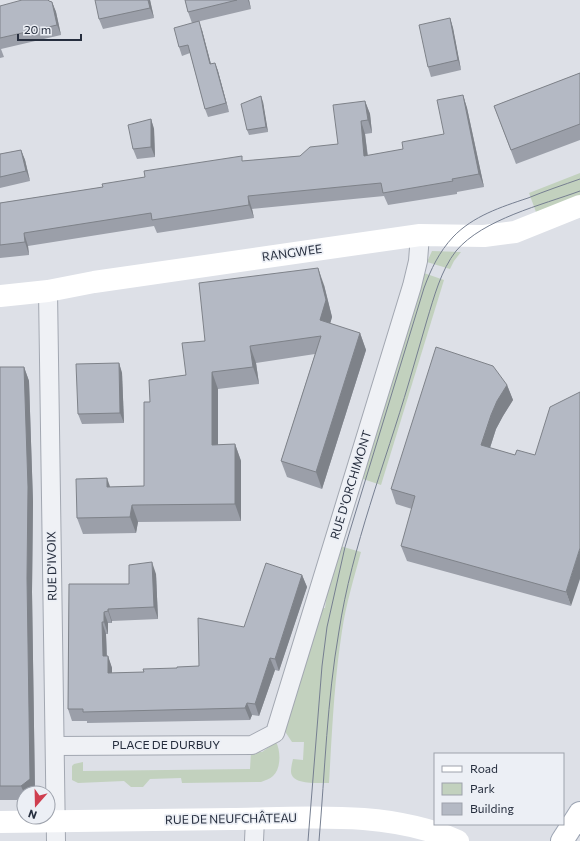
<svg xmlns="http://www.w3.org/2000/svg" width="580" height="841" viewBox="0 0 580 841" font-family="Commissioner,sans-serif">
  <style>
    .green { fill: #c2d1be }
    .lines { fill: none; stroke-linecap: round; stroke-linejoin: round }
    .street-casing { stroke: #a2a7b1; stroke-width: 20 }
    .primary-casing { stroke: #9ca4b3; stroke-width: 24 }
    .street { stroke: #eff1f5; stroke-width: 18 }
    .secondary { stroke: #fff; stroke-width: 22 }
    .primary { stroke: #fff; stroke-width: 22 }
    .tram { stroke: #767f91; stroke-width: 1 }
    .wall { fill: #9b9fa9 }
    .shaded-wall { fill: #7e8289 }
    .building { fill: #b4b9c4; stroke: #7e8289 }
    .labels { text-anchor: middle; stroke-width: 3.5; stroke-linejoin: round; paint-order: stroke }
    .street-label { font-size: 12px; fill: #262e3e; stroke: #eceff5 }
  </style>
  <rect width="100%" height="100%" fill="#dde0e7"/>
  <g class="green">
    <path d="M 580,173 L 580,196 L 536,212 L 529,193 Z"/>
    <path d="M 432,251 L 461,252 L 454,261 L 450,269 L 427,262 Z"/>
    <path d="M 421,272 L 444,280 L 381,485 L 360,478 Z"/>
    <path d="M 340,546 L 361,552 C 354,578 346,604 342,631 C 334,682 332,733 329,783 C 318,783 292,785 291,772 C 291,768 292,763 293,759 L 303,760 L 304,742 L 292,742 L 284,730 L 320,608 L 325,608 L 328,587 Z"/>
    <path d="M 276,742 C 281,751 281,769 273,776 C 270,779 265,780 261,782 L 182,783 L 181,778 L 150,779 L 143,787 L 131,787 L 124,781 L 78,783 L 72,780 L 72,766 L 74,764 L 83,762 L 83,771 L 250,769 L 251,752 L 262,752 Z"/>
  </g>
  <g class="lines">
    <defs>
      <g id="street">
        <path d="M 48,291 L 56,841"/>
        <path d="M 55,746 L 252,745 L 275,733 L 412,286 L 418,261 L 420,235"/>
        <path d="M 254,841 L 255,819"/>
      </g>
      <path id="primary" d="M 562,841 L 580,813"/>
    </defs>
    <use href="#street" class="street-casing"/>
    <use href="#primary" class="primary-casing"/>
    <use href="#street" class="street"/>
    <g class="secondary">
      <path d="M 0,296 L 48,291 L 94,282 L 420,235 L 484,236 L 515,232 L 580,206"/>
      <path d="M 0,822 C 77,821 154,820 231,819 C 307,818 387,810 458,841"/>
    </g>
    <use href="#primary" class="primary"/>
    <g class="tram">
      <path d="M 308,841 L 322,666 L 327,627 L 345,547 L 424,288 C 431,269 439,252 453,237 C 473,216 501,207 528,198 C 545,191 563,185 580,179"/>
      <path d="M 319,841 C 325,771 327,700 339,631 C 352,546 385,464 409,382 C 415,361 421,341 427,320 C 434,297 441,270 456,251 C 483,219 542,205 580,191"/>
    </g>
  </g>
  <g class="wall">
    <path d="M 150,0 L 154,18 L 103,29 L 99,19 Z"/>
    <path d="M 185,0 L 249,0 L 251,9 L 192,23 L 188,12 Z"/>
    <path d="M 49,1 L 52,2 L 56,12 L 61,35 L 1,49 L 4,57 L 0,58 L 0,6 Z"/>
    <path d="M 450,18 L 453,28 L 461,70 L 431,77 L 428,67 Z"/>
    <path d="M 202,30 L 211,64 L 215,63 L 218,71 L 229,112 L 208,117 L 205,109 L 190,53 L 182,56 L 179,47 Z"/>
    <path d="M 580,73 L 580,140 L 516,164 L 494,106 Z"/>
    <path d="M 463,95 L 467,108 L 484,187 L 457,192 L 457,194 L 388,205 L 384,196 L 252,209 L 254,218 L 157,233 L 154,226 L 28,246 L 29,255 L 0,258 L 0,203 L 103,187 L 243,161 L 300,156 L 338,144 L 365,101 L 370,114 L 372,133 L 365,134 L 368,156 L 403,149 L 444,134 Z"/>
    <path d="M 263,102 L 268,132 L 249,135 L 247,130 Z"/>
    <path d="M 151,119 L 154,129 L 155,157 L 137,159 L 133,149 Z"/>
    <path d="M 21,150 L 25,160 L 30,181 L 0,188 L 0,154 Z"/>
    <path d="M 324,285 L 332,317 L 330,324 L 360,333 L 366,350 L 322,489 L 287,477 L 281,461 L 315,354 L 256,363 L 259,384 L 218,389 L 218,445 L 235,444 L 241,461 L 241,521 L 138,522 L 136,533 L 83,534 L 77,518 L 111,487 L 144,486 L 150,402 L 186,375 L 205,341 Z"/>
    <path d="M 119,363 L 122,373 L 124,423 L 82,424 L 78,414 Z"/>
    <path d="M 0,367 L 24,367 L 29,381 L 33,502 L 32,592 L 35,793 L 24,793 L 24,800 L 0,800 Z"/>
    <path d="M 507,385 L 513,400 L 503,416 L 496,429 L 490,448 L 515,455 L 517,450 L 571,606 L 407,561 L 401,546 L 412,509 L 396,504 L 391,489 Z"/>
    <path d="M 156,574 L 158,619 L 112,621 L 112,623 L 108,623 L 108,634 L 106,634 L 107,656 L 108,656 L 112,668 L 112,673 L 144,672 L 199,666 L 244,627 L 302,575 L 307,587 L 279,671 L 275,670 L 259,716 L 252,715 L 250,720 L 87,723 L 87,721 L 72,721 L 68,709 L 69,584 L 129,584 Z"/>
  </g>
  <g class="shaded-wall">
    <path d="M 148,0 L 150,0 L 154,18 L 150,8 Z"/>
    <path d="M 248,0 L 249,0 L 251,9 Z"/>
    <path d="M 52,2 L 56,12 L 61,35 L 57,25 Z"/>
    <path d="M 450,18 L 453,28 L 461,70 L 458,60 Z"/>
    <path d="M 199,21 L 202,30 L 213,72 L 210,64 Z"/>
    <path d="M 215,63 L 218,71 L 229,112 L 226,103 Z"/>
    <path d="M 463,95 L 467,108 L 484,187 L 479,174 Z"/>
    <path d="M 261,96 L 263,102 L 268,132 L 266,127 Z"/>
    <path d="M 365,101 L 370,114 L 372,133 L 368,120 Z"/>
    <path d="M 151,119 L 154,129 L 155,157 L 151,147 Z"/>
    <path d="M 361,121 L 365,134 L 369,169 L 364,156 Z"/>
    <path d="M 21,150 L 25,160 L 30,181 L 26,171 Z"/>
    <path d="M 248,196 L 252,209 L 254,218 L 249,205 Z"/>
    <path d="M 24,233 L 28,246 L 29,255 L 25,242 Z"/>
    <path d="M 318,268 L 324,285 L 332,317 L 326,337 L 320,320 Z"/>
    <path d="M 360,333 L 366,350 L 322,489 L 316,472 Z"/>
    <path d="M 250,346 L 256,363 L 259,384 L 253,367 Z"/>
    <path d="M 119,363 L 122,373 L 124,423 L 120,413 Z"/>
    <path d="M 24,367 L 29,381 L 33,502 L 32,592 L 35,793 L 24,793 L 21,786 Z"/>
    <path d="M 212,372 L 218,389 L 218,461 L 212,445 Z"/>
    <path d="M 507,385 L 513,400 L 503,416 L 496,429 L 486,460 L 481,445 L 491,415 L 497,401 Z"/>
    <path d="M 235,444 L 241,461 L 241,521 L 235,504 Z"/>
    <path d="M 107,478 L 113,495 L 107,487 Z"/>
    <path d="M 132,505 L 138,522 L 136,533 L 130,517 Z"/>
    <path d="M 580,548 L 580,579 L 571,606 L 566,592 Z"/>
    <path d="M 152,562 L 156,574 L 158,619 L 154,607 Z"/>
    <path d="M 302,575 L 307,587 L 279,671 L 275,659 Z"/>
    <path d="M 108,609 L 112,621 L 112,623 L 108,611 Z"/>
    <path d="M 104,612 L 108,623 L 108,634 L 104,622 Z"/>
    <path d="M 102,622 L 106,634 L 107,668 L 103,656 Z"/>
    <path d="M 108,656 L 112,668 L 112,685 L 108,673 Z"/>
    <path d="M 270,658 L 275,670 L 259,716 L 255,704 Z"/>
    <path d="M 247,703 L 252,715 L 250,720 L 245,708 Z"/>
  </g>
  <g class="building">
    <path d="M 22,0 L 48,0 L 49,1 L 52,2 L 57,25 L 0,38 L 0,6 Z"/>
    <path d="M 95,0 L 148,0 L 150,8 L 99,19 Z"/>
    <path d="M 185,0 L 237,0 L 188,12 Z"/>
    <path d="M 450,18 L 458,60 L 428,67 L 419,25 Z"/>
    <path d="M 199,21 L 210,64 L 215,63 L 226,103 L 205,109 L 188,45 L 179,47 L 174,28 Z"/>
    <path d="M 580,73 L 580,124 L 511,150 L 494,106 Z"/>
    <path d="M 463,95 L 479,174 L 452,179 L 453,181 L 383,193 L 381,183 L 248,196 L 249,205 L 152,220 L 151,213 L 24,233 L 25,242 L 0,245 L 0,203 L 103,187 L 102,184 L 145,177 L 144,171 L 242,156 L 242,161 L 300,156 L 310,147 L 338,144 L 333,105 L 365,101 L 368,120 L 361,121 L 364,156 L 403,149 L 402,142 L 444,134 L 437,100 Z"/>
    <path d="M 261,96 L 266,127 L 247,130 L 241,104 Z"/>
    <path d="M 151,119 L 151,147 L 133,149 L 128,125 Z"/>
    <path d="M 21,150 L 26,171 L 0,177 L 0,154 Z"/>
    <path d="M 318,268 L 326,300 L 320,320 L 360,333 L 316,472 L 281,461 L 321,336 L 250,346 L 253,367 L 212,372 L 212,445 L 235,444 L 235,504 L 132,505 L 130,517 L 77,518 L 76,479 L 107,478 L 107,487 L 144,486 L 144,402 L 150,402 L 149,380 L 186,375 L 182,343 L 205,341 L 199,283 Z"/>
    <path d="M 436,347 L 493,366 L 507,385 L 497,401 L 491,415 L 481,445 L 515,455 L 517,450 L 535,455 L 550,407 L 580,392 L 580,548 L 566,592 L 401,546 L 415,496 L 391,489 Z"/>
    <path d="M 119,363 L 120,413 L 78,414 L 76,364 Z"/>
    <path d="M 0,367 L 24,367 L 28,487 L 27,578 L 30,779 L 21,786 L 0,786 Z"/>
    <path d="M 152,562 L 154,607 L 108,609 L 108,611 L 104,612 L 104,622 L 102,622 L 103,656 L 108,656 L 108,673 L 144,672 L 143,669 L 177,668 L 177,667 L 199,666 L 198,618 L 244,627 L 266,563 L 302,575 L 275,659 L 270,658 L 255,704 L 247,703 L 245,708 L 83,712 L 83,709 L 68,709 L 69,584 L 129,584 L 129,565 Z"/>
  </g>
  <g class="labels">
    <g class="street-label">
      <text transform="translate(292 253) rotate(-8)" y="4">RANGWEE</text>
      <text transform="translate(351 485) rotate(-73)" y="4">RUE D'ORCHIMONT</text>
      <text transform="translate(52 566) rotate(-91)" y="4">RUE D'IVOIX</text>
      <text x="166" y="749">PLACE DE DURBUY</text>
      <text transform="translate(231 819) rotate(-1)" y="4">RUE DE NEUFCHÂTEAU</text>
    </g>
  </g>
  <rect x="434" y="753" width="130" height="72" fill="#eceff5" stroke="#9da2ac"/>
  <rect x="442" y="766" width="20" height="6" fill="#ffffff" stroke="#9da2ac"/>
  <text x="470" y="773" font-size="12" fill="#262e3e">Road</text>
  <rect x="442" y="783" width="20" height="12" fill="#c2d1be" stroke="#9da2ac"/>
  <text x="470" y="793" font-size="12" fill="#262e3e">Park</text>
  <rect x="442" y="803" width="20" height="12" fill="#b4b9c4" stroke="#9da2ac"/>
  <text x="470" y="813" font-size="12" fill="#262e3e">Building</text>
  <g transform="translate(36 805) rotate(200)"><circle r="19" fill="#eceff5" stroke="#9da2ac"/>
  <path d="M0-3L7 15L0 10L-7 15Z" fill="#cf3e4f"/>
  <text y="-6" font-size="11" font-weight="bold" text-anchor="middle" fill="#262e3e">N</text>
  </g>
  <path d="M18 34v6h63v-6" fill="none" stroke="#262e3e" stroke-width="2"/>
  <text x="24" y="34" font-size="12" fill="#262e3e" stroke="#eceff5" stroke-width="3" paint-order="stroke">20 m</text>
</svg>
